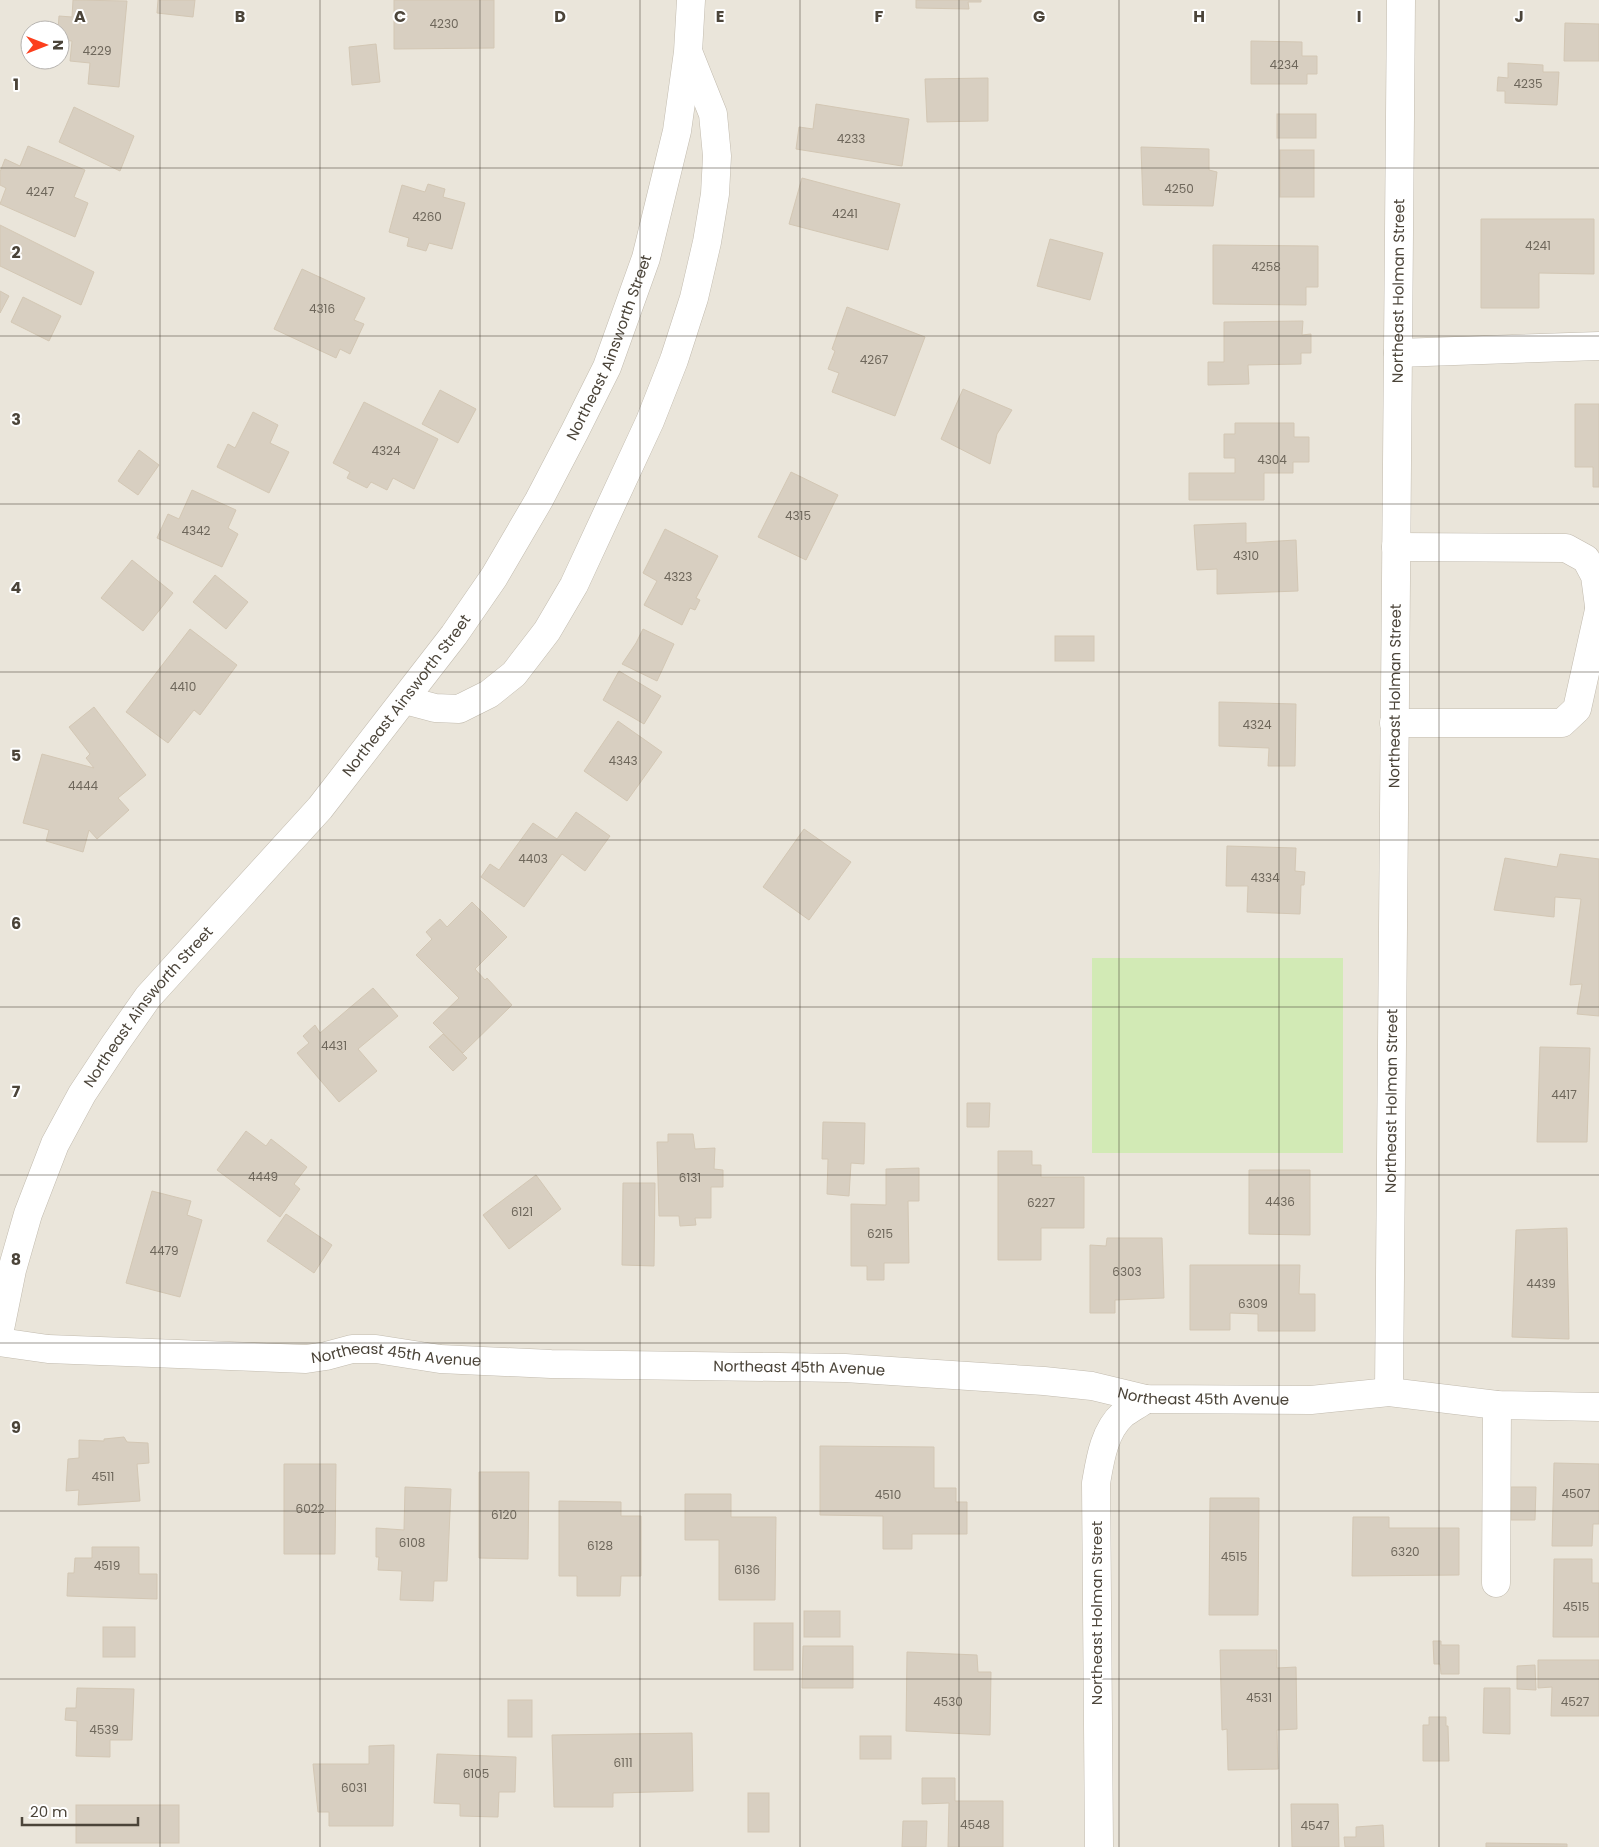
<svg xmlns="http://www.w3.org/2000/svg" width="1599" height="1847" viewBox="0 0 1599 1847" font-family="Poppins,sans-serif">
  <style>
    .residential { fill: #eae5da; fill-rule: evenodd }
    .green { fill: #d2eab5 }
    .building { fill: #d8cfc1; stroke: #d3c7b4 }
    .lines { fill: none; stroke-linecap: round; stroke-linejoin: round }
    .minor-casing { stroke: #c2bbae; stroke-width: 29 }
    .minor { stroke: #fff; stroke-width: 28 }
    .grid { fill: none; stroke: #4b4439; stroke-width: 1; stroke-opacity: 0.55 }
    .labels { text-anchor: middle; stroke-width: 4; stroke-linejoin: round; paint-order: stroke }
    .number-label { font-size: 12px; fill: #6e675b }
    .street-label { font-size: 15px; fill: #4b4439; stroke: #fff }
    .grid-label { font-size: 16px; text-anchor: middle; font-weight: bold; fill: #4b4439; stroke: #fff; stroke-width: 4; stroke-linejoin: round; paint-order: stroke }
  </style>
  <rect width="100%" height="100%" fill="#f6f3ec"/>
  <path class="residential" d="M 0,0 L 1599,0 L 1599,1847 L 0,1847 ZM 30,30 L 60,30 L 60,60 L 30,60 Z"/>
  <rect class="green" x="1092" y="958" width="251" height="195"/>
  <g class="building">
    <path d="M 73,0 L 127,1 L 119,87 L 88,84 L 90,63 L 70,61 L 72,41 L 60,40 L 60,30 L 58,30 L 59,16 L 72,17 Z"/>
    <path d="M 158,0 L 195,0 L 193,17 L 157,13 Z"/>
    <path d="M 394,0 L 494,0 L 494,48 L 394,49 Z"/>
    <path d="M 916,0 L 981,0 L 981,2 L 968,2 L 969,9 L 916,8 Z"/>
    <path d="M 1565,23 L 1599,24 L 1599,61 L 1564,61 Z"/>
    <path d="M 1251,41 L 1302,42 L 1302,56 L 1317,56 L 1317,74 L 1307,74 L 1307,84 L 1251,84 Z"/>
    <path d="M 376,44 L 380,82 L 352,85 L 349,47 Z"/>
    <path d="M 1508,63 L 1543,65 L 1543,72 L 1559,72 L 1557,105 L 1505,103 L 1505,91 L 1497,91 L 1498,77 L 1508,78 Z"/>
    <path d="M 988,78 L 988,121 L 927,122 L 925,79 Z"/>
    <path d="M 816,104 L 909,119 L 902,166 L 796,149 L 799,127 L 813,129 Z"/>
    <path d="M 74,107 L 134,136 L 120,171 L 59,142 Z"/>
    <rect x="1277" y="114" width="39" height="24"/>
    <path d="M 28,146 L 85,170 L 74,197 L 88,203 L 75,237 L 0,204 L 6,188 L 0,185 L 0,172 L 5,159 L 20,166 Z"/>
    <path d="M 1141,147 L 1209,149 L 1209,170 L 1217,172 L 1213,206 L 1143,205 Z"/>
    <rect x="1280" y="150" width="34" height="47"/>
    <path d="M 802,178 L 900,204 L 888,250 L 789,224 Z"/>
    <path d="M 428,184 L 445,189 L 443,197 L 465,203 L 452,249 L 429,243 L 426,251 L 407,246 L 409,238 L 389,232 L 402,185 L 425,192 Z"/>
    <path d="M 1481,219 L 1594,219 L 1594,274 L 1539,273 L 1539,308 L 1481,308 Z"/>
    <path d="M 0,225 L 94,272 L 81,305 L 0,266 Z"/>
    <path d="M 1050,239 L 1103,253 L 1090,300 L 1037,286 Z"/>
    <path d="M 1213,245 L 1318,246 L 1318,287 L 1306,287 L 1306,305 L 1213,304 Z"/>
    <path d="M 302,269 L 365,298 L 354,320 L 364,324 L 350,354 L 340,349 L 336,358 L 274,329 Z"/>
    <path d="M 0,291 L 9,296 L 0,313 Z"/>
    <path d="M 23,297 L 61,316 L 49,341 L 11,322 Z"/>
    <path d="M 847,307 L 925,337 L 895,416 L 832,392 L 839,373 L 828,369 L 835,351 L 832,349 Z"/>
    <path d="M 1303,321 L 1302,335 L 1311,334 L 1311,353 L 1301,353 L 1301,364 L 1248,365 L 1249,384 L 1208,385 L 1208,362 L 1224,362 L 1224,322 Z"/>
    <path d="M 963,389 L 1012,410 L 997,434 L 990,464 L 941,439 Z"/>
    <path d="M 440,390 L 476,409 L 458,443 L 422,424 Z"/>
    <path d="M 364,402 L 438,439 L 414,489 L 393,478 L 387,490 L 371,482 L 367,488 L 347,478 L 350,472 L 333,463 Z"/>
    <path d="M 1575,404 L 1599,404 L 1599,487 L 1593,487 L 1593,467 L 1575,467 Z"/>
    <path d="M 253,412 L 278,425 L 270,443 L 289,452 L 269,493 L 217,467 L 228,444 L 235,448 Z"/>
    <path d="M 1235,423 L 1294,423 L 1294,437 L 1309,437 L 1309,462 L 1293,462 L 1293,473 L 1264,473 L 1264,500 L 1189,500 L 1189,473 L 1235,473 L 1235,458 L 1224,458 L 1224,434 L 1235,434 Z"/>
    <path d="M 139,450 L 159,465 L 138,495 L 118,481 Z"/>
    <path d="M 791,472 L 838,495 L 806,560 L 758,537 Z"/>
    <path d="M 192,490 L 236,510 L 228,528 L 238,534 L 222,567 L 157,538 L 168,514 L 179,519 Z"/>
    <path d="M 1246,523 L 1246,543 L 1296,540 L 1298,591 L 1217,594 L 1217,569 L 1197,570 L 1194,525 Z"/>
    <path d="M 665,529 L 718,556 L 696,598 L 700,600 L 695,610 L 690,608 L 682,625 L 644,605 L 657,581 L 643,573 Z"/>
    <path d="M 132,560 L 173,593 L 143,631 L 101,598 Z"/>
    <path d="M 215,575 L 248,602 L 226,629 L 193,602 Z"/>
    <path d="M 190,629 L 237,665 L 200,715 L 194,710 L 168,743 L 126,712 Z"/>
    <path d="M 643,629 L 674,644 L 657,681 L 622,664 L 636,643 Z"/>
    <rect x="1055" y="636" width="39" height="25"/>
    <path d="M 619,671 L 661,696 L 644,724 L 603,700 Z"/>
    <path d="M 1219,702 L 1296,704 L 1295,766 L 1268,766 L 1269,748 L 1219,746 Z"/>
    <path d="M 94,707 L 146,775 L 118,798 L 129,810 L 97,839 L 89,830 L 83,852 L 46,841 L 49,830 L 23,823 L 42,754 L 94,768 L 86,758 L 90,754 L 69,727 Z"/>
    <path d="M 618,721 L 662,752 L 627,801 L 584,771 Z"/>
    <path d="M 576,812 L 610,836 L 585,871 L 562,854 L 524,907 L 481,877 L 490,864 L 499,870 L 533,823 L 557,839 Z"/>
    <path d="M 804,829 L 851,862 L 809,920 L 763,887 Z"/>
    <path d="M 1227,846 L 1296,848 L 1295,871 L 1305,872 L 1304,885 L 1301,885 L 1300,914 L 1247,912 L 1248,886 L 1226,886 Z"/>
    <path d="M 1560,854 L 1599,859 L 1599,1016 L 1577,1014 L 1582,984 L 1570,985 L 1581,899 L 1555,897 L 1554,917 L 1494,910 L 1505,858 L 1557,867 Z"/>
    <path d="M 472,902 L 507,937 L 475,969 L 485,980 L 487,978 L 512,1005 L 463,1053 L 433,1023 L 459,998 L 416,955 L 432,939 L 426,932 L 440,919 L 447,927 Z"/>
    <path d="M 373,988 L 398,1016 L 358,1049 L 377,1071 L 339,1102 L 297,1053 L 309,1043 L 303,1036 L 315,1025 L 320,1033 Z"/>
    <path d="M 443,1034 L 467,1058 L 453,1071 L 429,1047 Z"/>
    <path d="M 1540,1047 L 1590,1048 L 1587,1142 L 1537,1142 Z"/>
    <path d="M 967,1103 L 990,1103 L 989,1127 L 967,1127 Z"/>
    <path d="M 823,1122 L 865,1123 L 864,1164 L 851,1163 L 849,1196 L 827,1194 L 828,1159 L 822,1159 Z"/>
    <path d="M 246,1131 L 266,1146 L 271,1139 L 307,1167 L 294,1184 L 300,1189 L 280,1217 L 217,1170 Z"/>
    <path d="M 668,1134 L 693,1134 L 695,1149 L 715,1148 L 714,1169 L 723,1170 L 723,1187 L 711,1187 L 711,1218 L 695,1218 L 696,1225 L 680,1226 L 679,1216 L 659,1216 L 657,1142 L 668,1142 Z"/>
    <path d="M 998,1151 L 1032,1151 L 1032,1165 L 1041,1165 L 1041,1177 L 1084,1177 L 1084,1228 L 1041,1228 L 1041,1260 L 998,1260 Z"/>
    <path d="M 919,1168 L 919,1201 L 908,1201 L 909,1263 L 884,1263 L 884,1280 L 867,1280 L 867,1266 L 851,1266 L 851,1204 L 886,1205 L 886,1169 Z"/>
    <path d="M 1249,1170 L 1310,1170 L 1310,1235 L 1249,1234 Z"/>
    <path d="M 536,1175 L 561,1209 L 509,1249 L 483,1215 Z"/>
    <path d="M 623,1183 L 655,1183 L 654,1266 L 622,1265 Z"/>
    <path d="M 152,1191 L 191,1201 L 187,1215 L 202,1220 L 180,1297 L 126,1283 Z"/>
    <path d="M 286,1214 L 332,1245 L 314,1273 L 267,1241 Z"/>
    <path d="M 1567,1228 L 1569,1339 L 1512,1337 L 1516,1230 Z"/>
    <path d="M 1107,1238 L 1162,1238 L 1164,1298 L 1115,1300 L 1115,1313 L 1090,1313 L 1090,1245 L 1106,1246 Z"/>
    <path d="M 1190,1265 L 1300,1265 L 1299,1294 L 1315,1294 L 1315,1331 L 1258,1331 L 1258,1314 L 1230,1313 L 1230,1330 L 1190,1330 Z"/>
    <path d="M 124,1437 L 127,1442 L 148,1443 L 149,1463 L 137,1464 L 140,1501 L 78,1505 L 79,1490 L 66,1491 L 68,1459 L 79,1458 L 79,1440 L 104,1441 L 104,1439 Z"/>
    <path d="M 820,1446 L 934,1447 L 934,1488 L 956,1488 L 956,1502 L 967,1502 L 967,1534 L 912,1534 L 912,1549 L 883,1549 L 883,1516 L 820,1515 Z"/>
    <path d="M 1554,1463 L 1599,1464 L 1599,1524 L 1593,1524 L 1592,1546 L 1552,1546 Z"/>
    <path d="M 284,1464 L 336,1464 L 335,1554 L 284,1554 Z"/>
    <path d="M 479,1472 L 529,1472 L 528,1559 L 479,1558 Z"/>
    <path d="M 405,1487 L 451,1489 L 447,1581 L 434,1581 L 433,1601 L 400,1600 L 402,1571 L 378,1570 L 379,1557 L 376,1557 L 376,1528 L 404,1530 Z"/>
    <path d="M 1511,1487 L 1536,1487 L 1535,1520 L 1511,1520 Z"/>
    <path d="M 685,1494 L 731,1494 L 731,1517 L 776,1517 L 775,1600 L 719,1600 L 719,1540 L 685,1540 Z"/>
    <path d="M 1210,1498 L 1259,1498 L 1258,1615 L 1209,1615 Z"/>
    <path d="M 559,1501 L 621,1502 L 621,1516 L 641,1516 L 641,1576 L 621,1576 L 620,1596 L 577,1596 L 577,1576 L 559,1576 Z"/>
    <path d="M 1353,1517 L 1389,1517 L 1389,1528 L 1459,1528 L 1459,1575 L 1352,1576 Z"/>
    <path d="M 92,1547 L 139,1547 L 139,1574 L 157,1574 L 157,1599 L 67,1596 L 68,1573 L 74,1573 L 75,1558 L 92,1558 Z"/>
    <path d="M 1554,1559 L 1592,1559 L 1592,1583 L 1599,1583 L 1599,1637 L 1553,1637 Z"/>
    <rect x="804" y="1611" width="36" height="26"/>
    <rect x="754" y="1623" width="39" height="47"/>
    <rect x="103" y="1627" width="32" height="30"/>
    <path d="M 1433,1641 L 1441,1641 L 1441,1645 L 1459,1645 L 1459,1674 L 1441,1674 L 1440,1664 L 1434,1664 Z"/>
    <path d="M 803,1646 L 853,1646 L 853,1688 L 802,1688 Z"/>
    <path d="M 1220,1650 L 1277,1650 L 1277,1668 L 1296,1667 L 1297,1729 L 1277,1730 L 1278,1769 L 1228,1770 L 1227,1729 L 1222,1730 Z"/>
    <path d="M 907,1652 L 977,1655 L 978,1672 L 991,1672 L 990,1735 L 906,1731 Z"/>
    <path d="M 1538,1660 L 1599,1660 L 1599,1716 L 1551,1716 L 1552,1687 L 1538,1688 Z"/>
    <path d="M 1535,1665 L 1536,1690 L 1517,1689 L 1517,1666 Z"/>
    <path d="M 77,1688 L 134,1689 L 132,1740 L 110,1740 L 110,1757 L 76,1756 L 77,1721 L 65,1720 L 66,1708 L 76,1708 Z"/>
    <path d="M 1484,1688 L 1510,1688 L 1510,1734 L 1483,1733 Z"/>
    <rect x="508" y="1700" width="24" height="37"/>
    <path d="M 1429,1717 L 1446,1717 L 1446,1726 L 1448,1726 L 1449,1761 L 1423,1761 L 1423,1725 L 1429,1725 Z"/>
    <path d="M 692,1733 L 693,1791 L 613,1793 L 613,1807 L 554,1807 L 552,1735 Z"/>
    <rect x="860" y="1736" width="31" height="23"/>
    <path d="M 394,1745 L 393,1826 L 329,1826 L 329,1812 L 318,1812 L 313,1764 L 369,1764 L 369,1746 Z"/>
    <path d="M 437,1754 L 516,1757 L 515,1792 L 499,1792 L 498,1817 L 460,1816 L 460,1804 L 434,1803 Z"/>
    <path d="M 922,1778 L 955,1778 L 955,1801 L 1003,1801 L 1003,1847 L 948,1847 L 949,1803 L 922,1804 Z"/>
    <rect x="748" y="1793" width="21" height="39"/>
    <path d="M 1291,1804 L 1338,1804 L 1339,1847 L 1292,1847 Z"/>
    <rect x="76" y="1805" width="103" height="38"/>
    <path d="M 903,1821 L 927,1821 L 926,1847 L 902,1847 Z"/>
    <path d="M 1383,1825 L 1384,1847 L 1345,1847 L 1344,1837 L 1356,1837 L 1356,1827 Z"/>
    <path d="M 1486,1843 L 1567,1844 L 1567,1847 L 1486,1847 Z"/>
  </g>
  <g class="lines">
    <defs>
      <g id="minor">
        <path d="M 1398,353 L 1599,346"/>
        <path d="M 1396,547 L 1566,548 L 1586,559 L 1595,576 L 1599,606"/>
        <path d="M 405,700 L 435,708 L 459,709 L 489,694 L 514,674 L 547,631 L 574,585 L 650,421 L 674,360 L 694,298 L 707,242 L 715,194 L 717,156 L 713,114 L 689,54"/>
        <path d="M 1394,723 L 1562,723 L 1577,709 L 1599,610"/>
        <path id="s1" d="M 0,1329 L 12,1270 L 28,1214 L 55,1144 L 82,1094 L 115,1044 L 148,997 L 320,808 L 454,635 L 494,577 L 539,500 L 575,431 L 607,367 L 646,258 L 677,131 L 688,52 L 691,0"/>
        <path id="s2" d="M 0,1342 L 48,1349 L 306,1359 L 326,1356 L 352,1349 L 376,1349 L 440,1359 L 551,1364 L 845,1368 L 1044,1381 L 1092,1386 L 1146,1399 L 1311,1400 L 1389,1392 L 1497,1405 L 1599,1407"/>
        <path id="s3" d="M 1389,1392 L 1401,0"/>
        <path d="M 1496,1583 L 1497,1405"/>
        <path d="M 1099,1847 L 1096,1483 C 1100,1460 1104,1431 1123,1414 C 1130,1409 1139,1404 1146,1399"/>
      </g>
    </defs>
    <use href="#minor" class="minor-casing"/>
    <use href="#minor" class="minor"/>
  </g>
  <path class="grid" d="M 160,0 L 160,1847M 320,0 L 320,1847M 480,0 L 480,1847M 640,0 L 640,1847M 800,0 L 800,1847M 959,0 L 959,1847M 1119,0 L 1119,1847M 1279,0 L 1279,1847M 1439,0 L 1439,1847M 0,168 L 1599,168M 0,336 L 1599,336M 0,504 L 1599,504M 0,672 L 1599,672M 0,840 L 1599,840M 0,1007 L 1599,1007M 0,1175 L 1599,1175M 0,1343 L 1599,1343M 0,1511 L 1599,1511M 0,1679 L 1599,1679"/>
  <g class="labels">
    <g class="number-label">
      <text x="444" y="28">4230</text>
      <text x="97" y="55">4229</text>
      <text x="1284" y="69">4234</text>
      <text x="1528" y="88">4235</text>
      <text x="851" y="143">4233</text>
      <text x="1179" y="193">4250</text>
      <text x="40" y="196">4247</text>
      <text x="845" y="218">4241</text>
      <text x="427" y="221">4260</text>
      <text x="1538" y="250">4241</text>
      <text x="1266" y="271">4258</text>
      <text x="322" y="313">4316</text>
      <text x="874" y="364">4267</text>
      <text x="386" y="455">4324</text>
      <text x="1272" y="464">4304</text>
      <text x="798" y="520">4315</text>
      <text x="196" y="535">4342</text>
      <text x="1246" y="560">4310</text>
      <text x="678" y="581">4323</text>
      <text x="183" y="691">4410</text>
      <text x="1257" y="729">4324</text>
      <text x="623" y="765">4343</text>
      <text x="83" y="790">4444</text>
      <text x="533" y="863">4403</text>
      <text x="1265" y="882">4334</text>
      <text x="334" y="1050">4431</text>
      <text x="1564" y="1099">4417</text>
      <text x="263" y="1181">4449</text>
      <text x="690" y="1182">6131</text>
      <text x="1280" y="1206">4436</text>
      <text x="1041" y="1207">6227</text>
      <text x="522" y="1216">6121</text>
      <text x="880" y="1238">6215</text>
      <text x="164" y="1255">4479</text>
      <text x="1127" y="1276">6303</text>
      <text x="1541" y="1288">4439</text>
      <text x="1253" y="1308">6309</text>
      <text x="103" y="1481">4511</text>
      <text x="1576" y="1498">4507</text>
      <text x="888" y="1499">4510</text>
      <text x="310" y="1513">6022</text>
      <text x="504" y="1519">6120</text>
      <text x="412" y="1547">6108</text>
      <text x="600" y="1550">6128</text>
      <text x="1405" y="1556">6320</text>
      <text x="1234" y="1561">4515</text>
      <text x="107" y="1570">4519</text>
      <text x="747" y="1574">6136</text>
      <text x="1576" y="1611">4515</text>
      <text x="1259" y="1702">4531</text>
      <text x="948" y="1706">4530</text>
      <text x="1575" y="1706">4527</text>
      <text x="104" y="1734">4539</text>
      <text x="623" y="1767">6111</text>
      <text x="476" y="1778">6105</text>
      <text x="354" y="1792">6031</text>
      <text x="975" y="1829">4548</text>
      <text x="1315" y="1830">4547</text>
    </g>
    <g class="street-label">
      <text dy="5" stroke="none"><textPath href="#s3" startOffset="1101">Northeast Holman Street</textPath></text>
      <text dy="5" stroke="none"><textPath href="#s1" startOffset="1170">Northeast Ainsworth Street</textPath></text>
      <text dy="5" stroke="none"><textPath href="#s1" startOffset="765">Northeast Ainsworth Street</textPath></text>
      <text dy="5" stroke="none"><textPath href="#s3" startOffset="696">Northeast Holman Street</textPath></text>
      <text dy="5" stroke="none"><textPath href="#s1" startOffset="360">Northeast Ainsworth Street</textPath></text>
      <text dy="5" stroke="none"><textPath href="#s3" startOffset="291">Northeast Holman Street</textPath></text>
      <text dy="5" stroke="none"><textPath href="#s2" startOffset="398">Northeast 45th Avenue</textPath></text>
      <text dy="5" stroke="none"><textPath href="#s2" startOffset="802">Northeast 45th Avenue</textPath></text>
      <text dy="5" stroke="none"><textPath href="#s2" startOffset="1208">Northeast 45th Avenue</textPath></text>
      <text transform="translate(1097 1613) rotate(-90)" y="5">Northeast Holman Street</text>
    </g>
  </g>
  <g class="grid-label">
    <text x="80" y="22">A</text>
    <text x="240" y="22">B</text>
    <text x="400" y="22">C</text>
    <text x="560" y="22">D</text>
    <text x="720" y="22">E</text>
    <text x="879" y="22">F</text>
    <text x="1039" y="22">G</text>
    <text x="1199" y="22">H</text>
    <text x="1359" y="22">I</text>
    <text x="1519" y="22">J</text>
    <text x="16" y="90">1</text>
    <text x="16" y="258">2</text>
    <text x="16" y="425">3</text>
    <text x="16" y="593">4</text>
    <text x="16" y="761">5</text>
    <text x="16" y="929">6</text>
    <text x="16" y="1097">7</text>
    <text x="16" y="1265">8</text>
    <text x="16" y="1433">9</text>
  </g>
  <g transform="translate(45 45) rotate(90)"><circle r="24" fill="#ffffff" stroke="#b7b4b0"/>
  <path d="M0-4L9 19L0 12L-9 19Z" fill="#fc3f1d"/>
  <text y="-8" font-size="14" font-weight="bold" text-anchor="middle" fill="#4b4439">N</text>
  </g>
  <path d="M22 1817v8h116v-8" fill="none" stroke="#4b4439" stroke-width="2.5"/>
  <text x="30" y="1817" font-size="15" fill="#4b4439" stroke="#ffffff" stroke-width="4" paint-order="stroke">20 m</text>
</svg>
